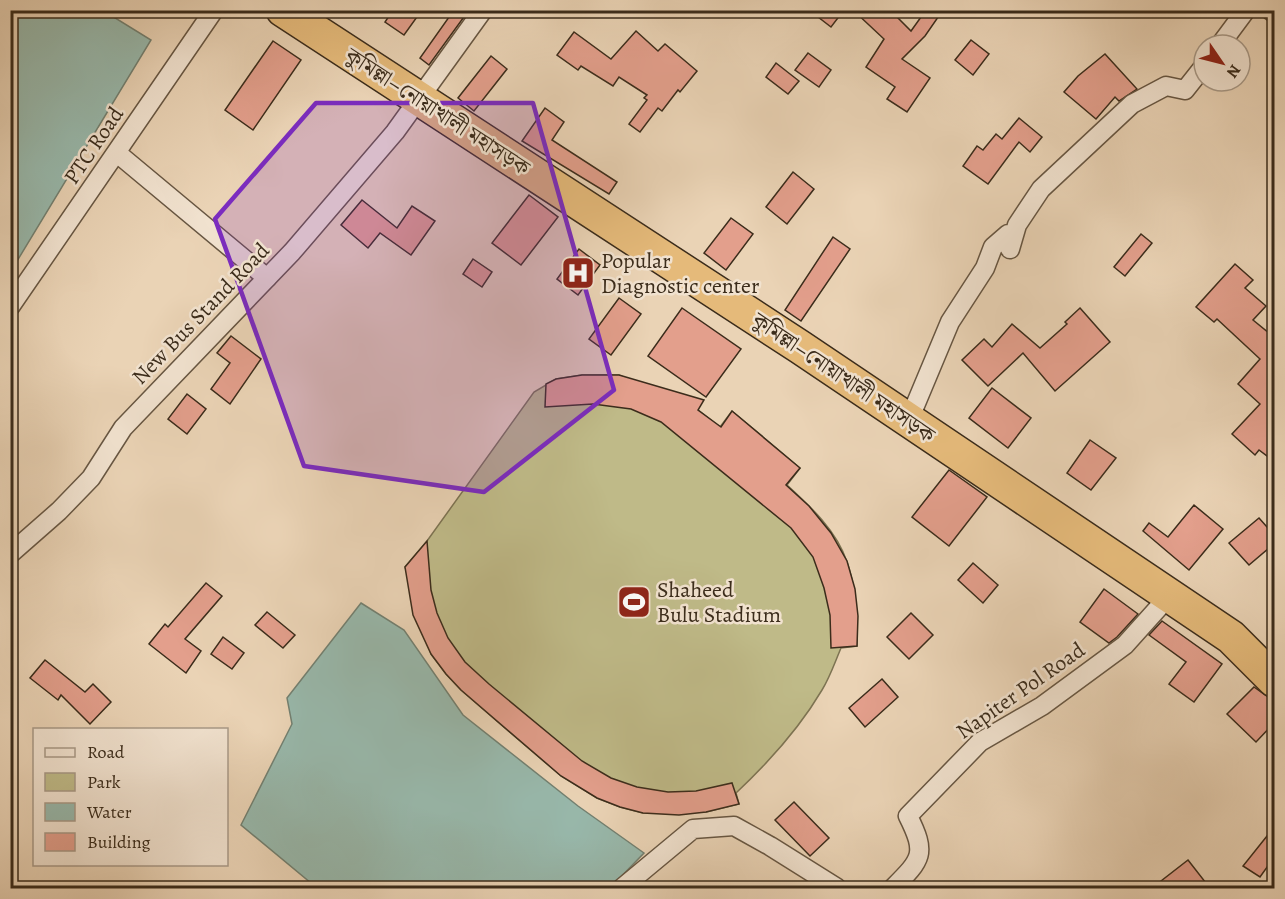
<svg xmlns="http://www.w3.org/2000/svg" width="1285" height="899" viewBox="0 0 1285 899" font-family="Alegreya,'Noto Serif Bengali',serif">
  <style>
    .green { fill: #bfba88; stroke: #7d7352; stroke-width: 1.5 }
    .water { fill: #98b8ab; stroke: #738071; stroke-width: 1.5 }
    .building { fill: #e39f8c; stroke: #3b2c1b; stroke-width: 1.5 }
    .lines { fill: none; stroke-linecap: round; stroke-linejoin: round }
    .street-casing { stroke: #675642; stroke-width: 21 }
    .highway-casing { stroke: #3b2c1b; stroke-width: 36 }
    .street { stroke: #f1e2cf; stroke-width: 18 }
    .highway { stroke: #e5ba7a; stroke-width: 33 }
    .marked { fill: #7b2cbf; fill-opacity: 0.2; stroke: #7b2cbf; stroke-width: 4.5; stroke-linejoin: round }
    .labels { text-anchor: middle; stroke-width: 5; stroke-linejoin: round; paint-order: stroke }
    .street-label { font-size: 22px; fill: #3b2c1b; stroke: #f1e2cf }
    .poi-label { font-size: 22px; fill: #3b2c1b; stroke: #f1e2cf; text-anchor: start }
  </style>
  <rect width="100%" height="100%" fill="#ead3b5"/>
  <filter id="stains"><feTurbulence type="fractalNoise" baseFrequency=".00333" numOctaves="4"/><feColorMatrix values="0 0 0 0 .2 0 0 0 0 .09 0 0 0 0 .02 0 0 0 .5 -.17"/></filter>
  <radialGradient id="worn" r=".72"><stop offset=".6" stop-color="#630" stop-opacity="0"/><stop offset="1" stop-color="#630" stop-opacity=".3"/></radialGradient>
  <path class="green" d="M 582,375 L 619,375 L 694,407 L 720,427 L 732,411 L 800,468 L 787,485 C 810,506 837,531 847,562 C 856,588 858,619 857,646 L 841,648 C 835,662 830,677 822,690 C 799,729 769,762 736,793 L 739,804 L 706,812 L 643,813 L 620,807 L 597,798 L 561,776 L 461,690 L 446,674 L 431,654 L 405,567 L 427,541 L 534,392 L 556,379 Z"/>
  <g class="water">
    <path d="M 11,10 L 104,11 L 151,40 L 11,271 Z"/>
    <path d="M 361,603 L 404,630 L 463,715 L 578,806 L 644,853 L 610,888 L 317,888 L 241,825 L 292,724 L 287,698 Z"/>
  </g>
  <g class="building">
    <path d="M 393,10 L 422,10 L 404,35 L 385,22 Z"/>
    <path d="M 454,10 L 469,10 L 429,65 L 420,58 Z"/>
    <path d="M 809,10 L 844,10 L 831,27 Z"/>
    <path d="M 853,10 L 890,10 L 911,31 L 926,10 L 943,10 L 925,36 L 902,59 L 930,78 L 907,112 L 887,99 L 895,87 L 866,67 L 884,39 Z"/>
    <path d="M 636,31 L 658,51 L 665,44 L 697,71 L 680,92 L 678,90 L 662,111 L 658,108 L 640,132 L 629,124 L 647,100 L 644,98 L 647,95 L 619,77 L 613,86 L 581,66 L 578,70 L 557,55 L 574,32 L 611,59 Z"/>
    <path d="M 971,40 L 989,54 L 973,75 L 955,60 Z"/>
    <path d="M 273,41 L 301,60 L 253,130 L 225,110 Z"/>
    <path d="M 808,53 L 831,70 L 819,87 L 795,70 Z"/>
    <path d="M 1105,54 L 1137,89 L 1119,101 L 1115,97 L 1096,119 L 1064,92 L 1078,76 Z"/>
    <path d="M 491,56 L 507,69 L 474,111 L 458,98 Z"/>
    <path d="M 776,63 L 799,81 L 788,94 L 766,77 Z"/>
    <path d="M 545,108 L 564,122 L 552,140 L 617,182 L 609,194 L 522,141 Z"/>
    <path d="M 1019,118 L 1042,137 L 1030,152 L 1019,142 L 988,184 L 963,166 L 977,146 L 983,150 L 996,134 L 1002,139 Z"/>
    <path d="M 793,172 L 814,189 L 787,224 L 766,207 Z"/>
    <path d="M 529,195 L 558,217 L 521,265 L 492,243 Z"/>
    <path d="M 362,200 L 397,228 L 412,206 L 435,221 L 411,255 L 380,233 L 368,248 L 341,225 Z"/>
    <path d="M 731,218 L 753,234 L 726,270 L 704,253 Z"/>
    <path d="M 1141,234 L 1152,243 L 1125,276 L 1114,267 Z"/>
    <path d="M 833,237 L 850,249 L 801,321 L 785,310 Z"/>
    <path d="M 579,249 L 600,265 L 578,295 L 557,279 Z"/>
    <path d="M 473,259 L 492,272 L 482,287 L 463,274 Z"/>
    <path d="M 1235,264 L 1253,280 L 1245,288 L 1266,306 L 1253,320 L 1275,338 L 1275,462 L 1259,450 L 1255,455 L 1232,434 L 1260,404 L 1238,384 L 1260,359 L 1217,319 L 1214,322 L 1196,307 Z"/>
    <path d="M 619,298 L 641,314 L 611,355 L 589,339 Z"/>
    <path d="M 682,308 L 741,349 L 706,397 L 648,356 Z"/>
    <path d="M 1080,308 L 1110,342 L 1055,391 L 1023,353 L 988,386 L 962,360 L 984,339 L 992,347 L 1012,324 L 1040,348 L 1067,324 L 1065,322 Z"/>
    <path d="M 231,336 L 261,359 L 230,404 L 211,389 L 230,363 L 217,353 Z"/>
    <path d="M 582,375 L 619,375 L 704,400 L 698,410 L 721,427 L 732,411 L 800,468 L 786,485 L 809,506 L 831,533 L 847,561 L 855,589 L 858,616 L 857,646 L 831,648 L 830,615 L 824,588 L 813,557 L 791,528 L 661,422 L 631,409 L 593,404 L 545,407 L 546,384 L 556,379 Z"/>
    <path d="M 992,388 L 1031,418 L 1008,448 L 969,418 Z"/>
    <path d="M 187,394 L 206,409 L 187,434 L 168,419 Z"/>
    <path d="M 1090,440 L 1116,458 L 1091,490 L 1067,473 Z"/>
    <path d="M 949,470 L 987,497 L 949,546 L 912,517 Z"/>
    <path d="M 1194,505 L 1223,529 L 1189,570 L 1143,531 L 1149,523 L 1168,537 Z"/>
    <path d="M 1259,518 L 1275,536 L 1275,543 L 1249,565 L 1229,543 Z"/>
    <path d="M 427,541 L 431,590 L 437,613 L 448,638 L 465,662 L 489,684 L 582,761 L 611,778 L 637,787 L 668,792 L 696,791 L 732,783 L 739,804 L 706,812 L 679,815 L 643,813 L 620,807 L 597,798 L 561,776 L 461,690 L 446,674 L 431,654 L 413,615 L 405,567 Z"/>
    <path d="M 973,563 L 998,585 L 983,603 L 958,580 Z"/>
    <path d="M 206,583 L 222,596 L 185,639 L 201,651 L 186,673 L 149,644 L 165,624 L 168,627 Z"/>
    <path d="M 1104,589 L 1138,614 L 1117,637 L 1109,643 L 1080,622 Z"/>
    <path d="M 267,612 L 295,635 L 283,648 L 255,625 Z"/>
    <path d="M 911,613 L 933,635 L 909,659 L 887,637 Z"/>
    <path d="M 1162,621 L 1222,664 L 1194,702 L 1169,684 L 1186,662 L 1149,635 Z"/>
    <path d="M 223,637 L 244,653 L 232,669 L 211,654 Z"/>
    <path d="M 45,660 L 85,692 L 93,684 L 111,702 L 90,724 L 61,695 L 58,700 L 30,678 Z"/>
    <path d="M 882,679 L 898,697 L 865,727 L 849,708 Z"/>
    <path d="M 1254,687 L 1275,702 L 1275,722 L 1256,742 L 1227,714 Z"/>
    <path d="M 794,802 L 829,838 L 810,856 L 775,820 Z"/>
    <path d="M 1275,826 L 1275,856 L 1260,877 L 1243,866 Z"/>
    <path d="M 1188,860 L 1206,883 L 1199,888 L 1152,888 Z"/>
  </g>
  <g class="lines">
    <defs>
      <g id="street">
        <path d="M 1270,10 L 1274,13"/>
        <path d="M 1220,45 L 1246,10"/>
        <path d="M 117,153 L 267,278"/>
        <path d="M 10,307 L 214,10"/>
        <path d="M 909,420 L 950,322 L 985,268 L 993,247 L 1008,234 L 1010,249 L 1017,225 L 1041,189 L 1132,104 L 1166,86 L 1185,90 L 1204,66"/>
        <path d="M 10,554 L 59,511 L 91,478 L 123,428 L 292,252 L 395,132 L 483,10"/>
        <path d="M 622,888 L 693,829 L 734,826 L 770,846 L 837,888"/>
        <path d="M 893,888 C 922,859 927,854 908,816 L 980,742 L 1042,706 L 1125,645 L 1169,596"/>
      </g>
      <path id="highway" d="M 283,10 L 800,347 L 1231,637 L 1274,680"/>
    </defs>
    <use href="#street" class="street-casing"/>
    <use href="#highway" class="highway-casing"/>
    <use href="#street" class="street"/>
    <use href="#highway" class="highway"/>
  </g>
  <path class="marked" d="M 316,103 L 533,103 L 614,390 L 484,492 L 304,466 L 215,219 Z"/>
  <defs>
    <symbol id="hospital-square" viewBox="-11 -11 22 22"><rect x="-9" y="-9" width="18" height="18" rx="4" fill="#8f2418" stroke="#f1e2cf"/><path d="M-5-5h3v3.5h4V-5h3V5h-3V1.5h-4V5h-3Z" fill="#fff"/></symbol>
    <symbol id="stadium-square" viewBox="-11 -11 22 22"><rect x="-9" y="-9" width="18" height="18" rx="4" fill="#8f2418" stroke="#f1e2cf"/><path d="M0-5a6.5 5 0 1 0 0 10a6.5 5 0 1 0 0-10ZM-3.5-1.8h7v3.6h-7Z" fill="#fff"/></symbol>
  </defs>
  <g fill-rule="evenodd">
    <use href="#hospital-square" x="559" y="254" width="38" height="38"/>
    <use href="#stadium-square" x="615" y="583" width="38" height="38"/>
  </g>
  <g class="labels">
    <g class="street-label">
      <text transform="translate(438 111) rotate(33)" y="8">কুমিল্লা–নোয়াখালী মহাসড়ক</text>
      <text transform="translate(93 145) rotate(-56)" y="8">PTC Road</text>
      <text transform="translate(200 313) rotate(-46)" y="8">New Bus Stand Road</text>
      <text transform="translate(844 377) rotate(34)" y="8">কুমিল্লা–নোয়াখালী মহাসড়ক</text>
      <text transform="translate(1020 690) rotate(-35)" y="8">Napiter Pol Road</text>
    </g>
    <g class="poi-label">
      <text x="601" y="268">Popular<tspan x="601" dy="25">Diagnostic center</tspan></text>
      <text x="657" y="597">Shaheed<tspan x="657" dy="25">Bulu Stadium</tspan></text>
    </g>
  </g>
  <rect width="1285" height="899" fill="none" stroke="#ead3b5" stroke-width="36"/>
  <rect x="12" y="12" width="1261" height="875" fill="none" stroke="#3b2c1b" stroke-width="3"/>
  <rect x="18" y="18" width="1249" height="863" fill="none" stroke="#3b2c1b" stroke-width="1.5"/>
  <rect x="33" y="728" width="195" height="138" fill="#f1e2cf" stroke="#a89987" stroke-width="1.5"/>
  <rect x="45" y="748" width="30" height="9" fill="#f1e2cf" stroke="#a89987" stroke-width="1.5"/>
  <text x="87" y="758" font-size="18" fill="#3b2c1b">Road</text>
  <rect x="45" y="773" width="30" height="18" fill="#bfba88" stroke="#a89987" stroke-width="1.5"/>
  <text x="87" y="788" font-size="18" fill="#3b2c1b">Park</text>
  <rect x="45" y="803" width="30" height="18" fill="#98b8ab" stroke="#a89987" stroke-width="1.5"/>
  <text x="87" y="818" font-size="18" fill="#3b2c1b">Water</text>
  <rect x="45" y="833" width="30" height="18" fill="#e39f8c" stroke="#a89987" stroke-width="1.5"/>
  <text x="87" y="848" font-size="18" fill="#3b2c1b">Building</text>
  <g transform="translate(1222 63) rotate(125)"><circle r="28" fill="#f1e2cf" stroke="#a89987" stroke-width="1.5"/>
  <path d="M0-4.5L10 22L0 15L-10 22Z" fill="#8f2418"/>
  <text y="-9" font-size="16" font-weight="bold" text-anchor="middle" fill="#3b2c1b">N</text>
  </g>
  <rect width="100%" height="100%" filter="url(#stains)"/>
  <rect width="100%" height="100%" fill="url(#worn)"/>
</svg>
